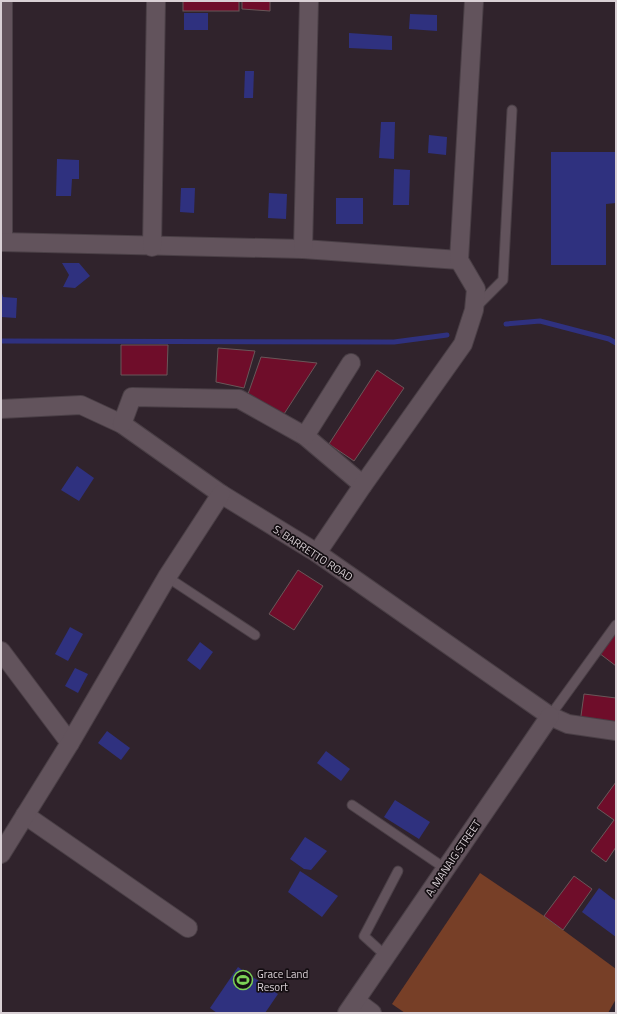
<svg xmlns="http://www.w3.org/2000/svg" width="617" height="1014" viewBox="0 0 617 1014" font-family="'Titillium Web',sans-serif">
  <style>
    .green { fill: #773f27 }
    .water { fill: #2f317f }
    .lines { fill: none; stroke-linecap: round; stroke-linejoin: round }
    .stream { stroke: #2f317f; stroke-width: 5 }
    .building { fill: #6f0d2a; stroke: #695759 }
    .lane-casing { stroke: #4a3f46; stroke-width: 11 }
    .street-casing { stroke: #4a3f46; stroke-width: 20 }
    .lane { stroke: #62535c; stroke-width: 9 }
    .street { stroke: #62535c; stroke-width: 18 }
    .labels { text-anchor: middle; stroke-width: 3.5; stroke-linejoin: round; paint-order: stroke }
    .street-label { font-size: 11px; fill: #d9d0d5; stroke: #140e12 }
    .poi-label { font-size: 11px; fill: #d9d0d5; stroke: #140e12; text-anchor: start }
  </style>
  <rect width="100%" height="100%" fill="#30232c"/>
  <path class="green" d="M 480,873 L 544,916 L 616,969 L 616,999 L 608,1013 L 405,1013 L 392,1004 Z"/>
  <g class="water">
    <rect x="184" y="13" width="24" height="17"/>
    <path d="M 410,14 L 437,15 L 437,31 L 409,29 Z"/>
    <path d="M 349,33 L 392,36 L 392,50 L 349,48 Z"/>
    <path d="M 245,71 L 254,71 L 253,98 L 244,98 Z"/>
    <path d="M 381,122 L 395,122 L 394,159 L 379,158 Z"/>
    <path d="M 429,135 L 447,137 L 446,155 L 428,153 Z"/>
    <path d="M 551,152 L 616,152 L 616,203 L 606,204 L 606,265 L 551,265 Z"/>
    <path d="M 57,159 L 79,160 L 79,179 L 72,179 L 71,196 L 56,196 Z"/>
    <path d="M 394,169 L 410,170 L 409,205 L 393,205 Z"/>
    <path d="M 181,188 L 195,188 L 194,213 L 180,212 Z"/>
    <path d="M 269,193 L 287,194 L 286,219 L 268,218 Z"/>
    <rect x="336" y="198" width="27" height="26"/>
    <path d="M 62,263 L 79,263 L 90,276 L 75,288 L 63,287 L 69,275 Z"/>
    <path d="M 1,290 L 3,297 L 17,298 L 16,318 L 1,317 Z"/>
    <path d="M 77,466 L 94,478 L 79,501 L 61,490 Z"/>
    <path d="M 70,627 L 83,634 L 68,661 L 55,654 Z"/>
    <path d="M 200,642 L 213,652 L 200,670 L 187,660 Z"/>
    <path d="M 75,668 L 88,674 L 78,693 L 65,686 Z"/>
    <path d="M 107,731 L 130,748 L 121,760 L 98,743 Z"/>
    <path d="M 326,751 L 350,769 L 341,781 L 317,763 Z"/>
    <path d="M 395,800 L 430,822 L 419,839 L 384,817 Z"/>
    <path d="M 305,837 L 327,851 L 311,870 L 304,869 L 290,859 Z"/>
    <path d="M 300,871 L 338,896 L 322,917 L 288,892 Z"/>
    <path d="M 599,888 L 616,901 L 616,937 L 582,912 Z"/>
    <path d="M 238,967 L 278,994 L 265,1013 L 217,1013 L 210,1008 Z"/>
  </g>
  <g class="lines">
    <g class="stream">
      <path d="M 506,324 L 540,321 L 609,339 L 616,343"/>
      <path d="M 1,341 L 394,342 L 447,335"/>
    </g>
  </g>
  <g class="building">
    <rect x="183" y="1" width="56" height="10"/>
    <path d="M 242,1 L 270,1 L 270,11 L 242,9 Z"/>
    <path d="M 121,345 L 168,345 L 167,375 L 121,375 Z"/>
    <path d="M 218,348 L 255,351 L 244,388 L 216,382 Z"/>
    <path d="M 261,357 L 317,363 L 284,414 L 248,394 Z"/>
    <path d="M 377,370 L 404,388 L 354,461 L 329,444 Z"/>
    <path d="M 298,570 L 323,586 L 294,630 L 269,614 Z"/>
    <path d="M 616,630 L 616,666 L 599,653 Z"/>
    <path d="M 584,694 L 616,698 L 616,728 L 580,723 Z"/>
    <path d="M 616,782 L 616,847 L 606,862 L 591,851 L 614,820 L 597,808 Z"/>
    <path d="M 574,876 L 592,889 L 563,930 L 544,916 Z"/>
  </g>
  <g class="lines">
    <defs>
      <g id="lane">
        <path d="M 476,307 L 503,280 L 512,110"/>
        <path d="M 167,577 L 255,635"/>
        <path d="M 550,716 L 616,625"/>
        <path d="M 352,805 L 446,869"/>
        <path d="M 386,956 L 364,936 L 398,871"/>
      </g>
      <g id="street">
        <path d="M 3,1 L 3,242"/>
        <path d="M 1,242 L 303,249 L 459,260"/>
        <path d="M 152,247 L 156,1"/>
        <path d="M 303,249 L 309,1"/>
        <path d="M 1,409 L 81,405 L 122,424 L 221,494 L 317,553 L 550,716 L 568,724 L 616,731"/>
        <path d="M 122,424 L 132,397 L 239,399 L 305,436 L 363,485"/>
        <path d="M 305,436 L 351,363"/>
        <path d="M 317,553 L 363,485 L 463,344 L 474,310 L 476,289 L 459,260 L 474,1"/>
        <path d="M 1,651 L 70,743"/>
        <path d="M 25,815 L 188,928"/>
        <path d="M 1,854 L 70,743 L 167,577 L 221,494"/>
        <path d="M 356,1001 L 372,1013"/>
        <path d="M 347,1013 L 550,716"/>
      </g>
    </defs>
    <use href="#lane" class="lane-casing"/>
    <use href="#street" class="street-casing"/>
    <use href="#lane" class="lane"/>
    <use href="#street" class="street"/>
  </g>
  <defs>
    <symbol id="stadium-ring" viewBox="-11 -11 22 22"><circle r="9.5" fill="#140e12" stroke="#7bd156" stroke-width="1.5"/><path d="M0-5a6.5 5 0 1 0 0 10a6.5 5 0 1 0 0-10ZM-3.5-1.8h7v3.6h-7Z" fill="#7bd156"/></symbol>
  </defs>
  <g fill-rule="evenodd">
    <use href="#stadium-ring" x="232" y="969" width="22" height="22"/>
  </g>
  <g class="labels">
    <g class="street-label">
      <text transform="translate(313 553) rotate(33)" y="4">S. BARRETTO ROAD</text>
      <text transform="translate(453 858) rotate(-56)" y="4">A. MANAIG STREET</text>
    </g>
    <g class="poi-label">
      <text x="257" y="978">Grace Land<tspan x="257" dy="13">Resort</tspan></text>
    </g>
  </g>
  <rect width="617" height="1014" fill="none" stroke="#d9d0d5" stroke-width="4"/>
</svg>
